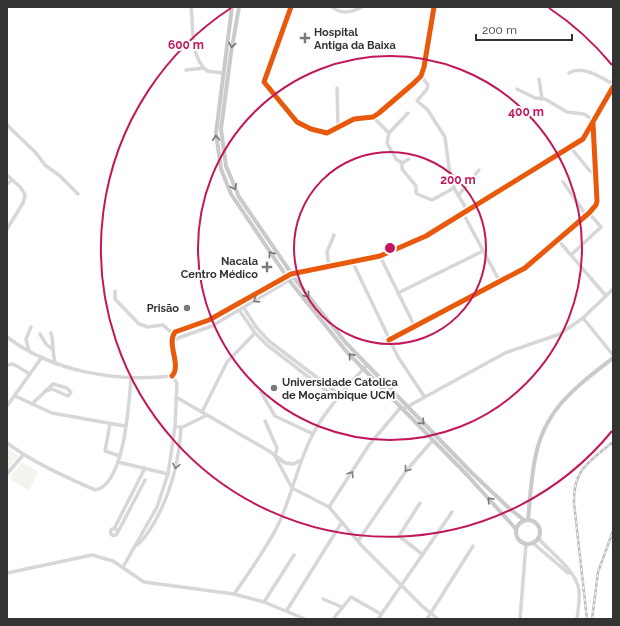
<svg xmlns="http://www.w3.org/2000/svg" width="620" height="626" viewBox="0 0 620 626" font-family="Raleway,sans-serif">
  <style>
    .green { fill: #f1f5ed }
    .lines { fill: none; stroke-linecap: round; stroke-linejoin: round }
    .minor { stroke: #d7d7d7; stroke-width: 3.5 }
    .major { stroke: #cacaca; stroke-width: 4 }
    .rail-casing { stroke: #bebebe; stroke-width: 2.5 }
    .rail { stroke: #fff; stroke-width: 1; stroke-dasharray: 3; stroke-linecap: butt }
    .cycleway-casing { stroke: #fff; stroke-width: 8 }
    .cycleway { stroke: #e8590c; stroke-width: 5 }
    .oneway { stroke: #777 }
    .oneway2 { stroke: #7d7d7d }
    .ring { fill: none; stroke: #c2185b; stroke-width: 2 }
    .poi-dot { fill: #7a7a7a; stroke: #fff; stroke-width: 1.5 }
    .labels { text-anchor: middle; stroke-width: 4; stroke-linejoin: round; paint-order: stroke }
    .poi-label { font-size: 11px; font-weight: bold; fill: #333; stroke: #fff; text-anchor: start }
    .centre { fill: #c2185b; stroke: #fff; stroke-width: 2 }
    .ring-label { font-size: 12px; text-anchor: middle; font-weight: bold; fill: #c2185b; stroke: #fff; stroke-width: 4; stroke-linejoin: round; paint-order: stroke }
  </style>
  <rect width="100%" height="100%" fill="#fff"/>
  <g class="green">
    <path d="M 7,447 L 18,456 L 7,470 Z"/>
    <path d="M 22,462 L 38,472 L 29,491 L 9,478 Z"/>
  </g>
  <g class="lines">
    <g class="minor">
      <path d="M 191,7 C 194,28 189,55 207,71 L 222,73"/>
      <path d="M 291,7 L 264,82 L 297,122 L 311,129 L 327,133 L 354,119 L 373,117 L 379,113 L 414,83 L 421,76 L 424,67 L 434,7"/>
      <path d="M 332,7 C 342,15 352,12 362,7"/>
      <path d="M 186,70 L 204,68"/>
      <path d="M 569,73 C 583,65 600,77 613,84"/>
      <path d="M 421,76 L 428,85 L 427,89 L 417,101 L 427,109 L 445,137 L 449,168 L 454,188 L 467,210"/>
      <path d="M 539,79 L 542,99"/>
      <path d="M 337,88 L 338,127"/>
      <path d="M 517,89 L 535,98 L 545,99 L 567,112 L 584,114 L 595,121"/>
      <path d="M 373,117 L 389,133 L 408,113"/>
      <path d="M 7,125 L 36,153 L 45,165 L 60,176 L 78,194"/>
      <path d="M 389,133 L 387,143 L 396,159 L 402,163 L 409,159"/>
      <path d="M 571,148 L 589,170 L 595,175"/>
      <path d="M 402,163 L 402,169 L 416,186 L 416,192 L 417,194 L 432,200 L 454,188"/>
      <path d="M 7,175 L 21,188 L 25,195 L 23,203 L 7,229"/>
      <path d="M 563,182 L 586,215"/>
      <path d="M 7,184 L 12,180"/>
      <path d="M 458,196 L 479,170"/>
      <path d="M 463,213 L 500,282"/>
      <path d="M 558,240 L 606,296"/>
      <path d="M 571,255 L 601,227 L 589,213"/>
      <path d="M 380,256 L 415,327"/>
      <path d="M 353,263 L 398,357 L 424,396"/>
      <path d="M 329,267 L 327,252 L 334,235"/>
      <path d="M 115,291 L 115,299 L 139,324 L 148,327 L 163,325 L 173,334"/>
      <path d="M 398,293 L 483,251"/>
      <path d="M 244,308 L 256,327 L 269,341 L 340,395"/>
      <path d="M 239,310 L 255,333 L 267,345 L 337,399"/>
      <path d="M 583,318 L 613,355"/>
      <path d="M 51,333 C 54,343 52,352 55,362"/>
      <path d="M 40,334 L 46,344 L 53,350"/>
      <path d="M 7,337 C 53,372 115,382 172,376"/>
      <path d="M 389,340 L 525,268 L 589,213 L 596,205 L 597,201 L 593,125"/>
      <path d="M 173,342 L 178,338 L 212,326 L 291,279"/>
      <path d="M 29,351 L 26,339 L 31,327"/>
      <path d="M 7,365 L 13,364 L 30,374"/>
      <path d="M 172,376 C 182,365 166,344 175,332 L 209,320 L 291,274 L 380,256 L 426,236 L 583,139 L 613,87"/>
      <path d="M 261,392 L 275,416 L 313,434"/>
      <path d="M 15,396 L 52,413 L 125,426"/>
      <path d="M 176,397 L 269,451 L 285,463 L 294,464 L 299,461"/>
      <path d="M 32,404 L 53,384 L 67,388 L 71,392 L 68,396 L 52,389 L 45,391"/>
      <path d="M 7,406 L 42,357"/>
      <path d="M 405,408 L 505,353 L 560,334 L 583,318 L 613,289"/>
      <path d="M 202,412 L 227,362 L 255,333"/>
      <path d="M 265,421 L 277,448 L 275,456 L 292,488 L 329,507 L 362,546 L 422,606 L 438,619"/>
      <path d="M 110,424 L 105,451 L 120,456"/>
      <path d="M 178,427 L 183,427 L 207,415"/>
      <path d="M 7,443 C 34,463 64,476 95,490 C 125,485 129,402 131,377"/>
      <path d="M 118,462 L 168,474"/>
      <path d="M 7,474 L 23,455"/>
      <path d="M 420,503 L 399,536 L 422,554"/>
      <path d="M 329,507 L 369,445 L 401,407"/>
      <circle cx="114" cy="532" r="3.5"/>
      <path d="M 114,529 L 145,468"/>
      <path d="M 118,532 L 145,480"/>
      <path d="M 538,538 C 551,553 576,570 579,590 C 580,600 578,610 577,619"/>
      <path d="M 358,541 L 406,471 L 433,440"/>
      <path d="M 533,543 L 568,573"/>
      <path d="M 137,545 C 145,539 149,531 154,523 C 171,493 179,462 181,428"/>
      <path d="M 123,567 L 157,507 L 168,474 L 175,427 L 177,383 L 172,376"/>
      <path d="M 7,573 L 92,555 L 113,561 L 144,582 L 234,594 L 264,602 L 305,619"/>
      <path d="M 234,594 C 250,571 267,548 279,523 C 293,493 298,461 314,432 C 327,408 348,385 367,365"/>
      <path d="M 323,599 L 342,607"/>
      <path d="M 264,602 L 294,555"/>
      <path d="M 287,610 L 342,522"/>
      <path d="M 333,619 L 351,597 L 381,614"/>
      <path d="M 378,619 L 452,512"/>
      <path d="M 427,619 L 473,546"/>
      <path d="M 520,619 L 526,544"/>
    </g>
    <g class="major">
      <path d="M 232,7 L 216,133 L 221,169 L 231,194 L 289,280 L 346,351 L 468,476 L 516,529"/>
      <path d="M 239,7 L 231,53 L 221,129 L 226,166 L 239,197 L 298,283 L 346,343 L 472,473 L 510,509 L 524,520"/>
      <circle cx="528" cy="532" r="12"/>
      <path d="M 528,520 C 530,499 531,479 535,459 C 544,409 576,387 613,358"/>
    </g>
    <defs>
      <g id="rail">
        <path d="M 587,619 L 574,503 C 573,469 589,462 613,442"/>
        <path d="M 592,619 L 598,572 L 613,531"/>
      </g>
    </defs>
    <use href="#rail" class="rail-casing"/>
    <use href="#rail" class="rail"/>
    <defs>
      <g id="cycleway">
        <path d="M 291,7 L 264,82 L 297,122 L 311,129 L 327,133 L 354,119 L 373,117 L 379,113 L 414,83 L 421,76 L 424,67 L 434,7"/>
        <path d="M 389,340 L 525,268 L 589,213 L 596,205 L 597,201 L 593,124"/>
        <path d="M 172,376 C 182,365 166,344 175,332 L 209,320 L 291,274 L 380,256 L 426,236 L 583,139 L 613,87"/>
      </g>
    </defs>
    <use href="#cycleway" class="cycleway-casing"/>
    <use href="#cycleway" class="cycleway"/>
  </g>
  <defs><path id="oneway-chevron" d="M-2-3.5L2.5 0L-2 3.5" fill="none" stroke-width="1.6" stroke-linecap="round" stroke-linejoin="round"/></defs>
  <g class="oneway">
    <use href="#oneway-chevron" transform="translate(232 45) rotate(100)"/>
    <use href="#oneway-chevron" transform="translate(216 138) rotate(-95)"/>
    <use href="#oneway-chevron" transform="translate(234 187) rotate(66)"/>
    <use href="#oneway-chevron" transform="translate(271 254) rotate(-125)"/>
    <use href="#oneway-chevron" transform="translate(307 295) rotate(53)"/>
    <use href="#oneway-chevron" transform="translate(351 356) rotate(-132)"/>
    <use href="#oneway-chevron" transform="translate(422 422) rotate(45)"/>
    <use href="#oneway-chevron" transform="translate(490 500) rotate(-133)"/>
  </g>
  <g class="oneway2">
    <use href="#oneway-chevron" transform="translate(256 300) rotate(148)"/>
    <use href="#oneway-chevron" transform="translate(176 466) rotate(101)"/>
    <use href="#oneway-chevron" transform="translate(407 469) rotate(128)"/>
    <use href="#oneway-chevron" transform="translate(351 474) rotate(-58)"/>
  </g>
  <g class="ring">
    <circle cx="390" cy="248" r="96"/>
    <circle cx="390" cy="248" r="192"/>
    <path d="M612 431A288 288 0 1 1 231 8M549 8A288 288 0 0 1 612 65"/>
  </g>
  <g class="poi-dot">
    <path d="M303 32h4v4h4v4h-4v4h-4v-4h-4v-4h4z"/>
    <path d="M265 261h4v4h4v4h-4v4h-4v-4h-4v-4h4z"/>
    <circle cx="187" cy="308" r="4"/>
    <circle cx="274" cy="388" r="4"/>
  </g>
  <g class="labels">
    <g class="poi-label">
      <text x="314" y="36">Hospital<tspan x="314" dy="13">Antiga da Baixa</tspan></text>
      <text x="258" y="265" text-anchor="end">Nacala<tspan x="258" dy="13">Centro Médico</tspan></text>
      <text x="179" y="312" text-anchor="end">Prisão</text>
      <text x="282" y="386">Universidade Catolica<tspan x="282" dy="13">de Moçambique UCM</tspan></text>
    </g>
  </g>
  <circle cx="390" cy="248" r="6" class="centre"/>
  <g class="ring-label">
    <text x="186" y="49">600 m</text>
    <text x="526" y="116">400 m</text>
    <text x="458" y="184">200 m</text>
  </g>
  <rect width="620" height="626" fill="none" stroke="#333333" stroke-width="16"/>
  <path d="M476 34v6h96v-6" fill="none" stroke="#333333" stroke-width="2"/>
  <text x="482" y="34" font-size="12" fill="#333333" stroke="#ffffff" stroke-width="3" paint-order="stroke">200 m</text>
</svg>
